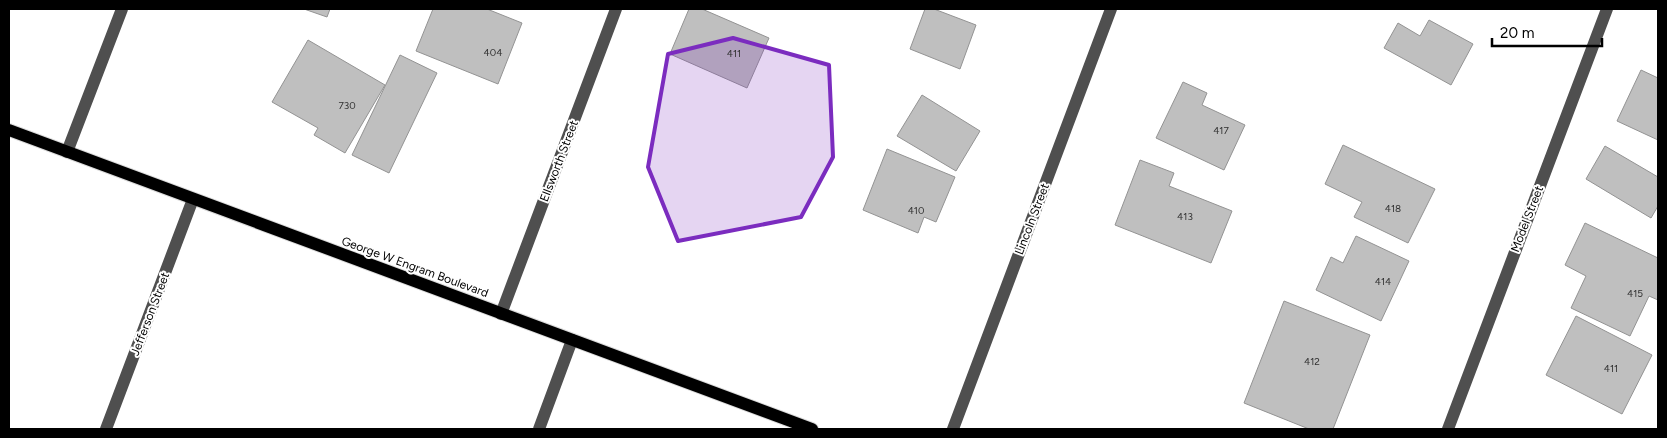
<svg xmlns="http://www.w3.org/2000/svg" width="1667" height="438" viewBox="0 0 1667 438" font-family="Figtree,sans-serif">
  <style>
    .building { fill: #bfbfbf; stroke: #939393 }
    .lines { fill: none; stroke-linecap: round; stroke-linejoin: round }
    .major-casing { stroke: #dbdbdb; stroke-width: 14 }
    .minor { stroke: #4f4f4f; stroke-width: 12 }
    .major { stroke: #000; stroke-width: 12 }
    .marked { fill: #7b2cbf; fill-opacity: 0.2; stroke: #7b2cbf; stroke-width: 4; stroke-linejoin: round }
    .labels { text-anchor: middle; stroke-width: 4; stroke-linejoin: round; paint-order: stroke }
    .number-label { font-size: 10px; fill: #303030 }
    .street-label { font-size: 12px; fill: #000; stroke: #fff }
  </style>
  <rect width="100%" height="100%" fill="#fff"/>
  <g class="building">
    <path d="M 304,9 L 330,9 L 327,17 Z"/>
    <path d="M 433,9 L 487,9 L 522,23 L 498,84 L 416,51 Z"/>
    <path d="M 689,9 L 702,9 L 769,38 L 747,88 L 670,54 Z"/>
    <path d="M 925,9 L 934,9 L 976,25 L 960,69 L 910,49 Z"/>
    <path d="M 1429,20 L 1473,44 L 1451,85 L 1384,48 L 1398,23 L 1420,36 Z"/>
    <path d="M 308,40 L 385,85 L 345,153 L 314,135 L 318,128 L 272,102 Z"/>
    <path d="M 400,55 L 437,73 L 389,173 L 352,155 Z"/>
    <path d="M 1641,70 L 1658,78 L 1658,140 L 1617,121 Z"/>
    <path d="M 1183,82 L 1207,93 L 1202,105 L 1245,125 L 1224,170 L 1156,138 Z"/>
    <path d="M 922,95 L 980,131 L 956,171 L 897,136 Z"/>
    <path d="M 1343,145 L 1435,189 L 1408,243 L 1354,217 L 1362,202 L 1325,184 Z"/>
    <path d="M 1605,146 L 1658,177 L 1658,206 L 1651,218 L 1586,179 Z"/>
    <path d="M 887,149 L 955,177 L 936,222 L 924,217 L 918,233 L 863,210 Z"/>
    <path d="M 1140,160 L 1174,173 L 1169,186 L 1232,211 L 1211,263 L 1115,225 Z"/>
    <path d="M 1585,223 L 1658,258 L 1658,300 L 1649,296 L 1630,336 L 1571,308 L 1586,276 L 1565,265 Z"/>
    <path d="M 1356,236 L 1409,261 L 1381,321 L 1316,290 L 1331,257 L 1343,263 Z"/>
    <path d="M 1284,301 L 1370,335 L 1333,429 L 1309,429 L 1244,403 Z"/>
    <path d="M 1576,316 L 1652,355 L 1622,414 L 1546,375 Z"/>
  </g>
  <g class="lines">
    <defs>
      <path id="major" d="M 9,130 L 812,429"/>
    </defs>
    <use href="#major" class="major-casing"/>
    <g class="minor">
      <path d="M 67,152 L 122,9"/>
      <path d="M 501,314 L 616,9"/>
      <path d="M 106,429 L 193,199"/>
      <path d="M 539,429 L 572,340"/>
      <path d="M 953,429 L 1111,9"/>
      <path d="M 1448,429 L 1607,9"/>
    </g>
    <use href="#major" class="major"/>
  </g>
  <path class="marked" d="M 733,38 L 829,65 L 833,157 L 801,217 L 678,241 L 648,167 L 668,54 Z"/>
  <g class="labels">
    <g class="number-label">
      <text x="493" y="56">404</text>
      <text x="734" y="57">411</text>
      <text x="347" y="109">730</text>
      <text x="1221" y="134">417</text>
      <text x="1393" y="212">418</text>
      <text x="916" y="214">410</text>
      <text x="1185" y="220">413</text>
      <text x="1383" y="285">414</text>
      <text x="1635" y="297">415</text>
      <text x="1312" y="365">412</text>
      <text x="1611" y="372">411</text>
    </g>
    <g class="street-label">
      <text transform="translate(559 161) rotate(-69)" y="4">Ellsworth Street</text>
      <text transform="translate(1032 219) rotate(-69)" y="4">Lincoln Street</text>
      <text transform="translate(1527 219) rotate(-69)" y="4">Model Street</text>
      <text transform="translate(415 267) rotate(20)" y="4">George W Engram Boulevard</text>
      <text transform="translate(150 314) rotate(-69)" y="4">Jefferson Street</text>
    </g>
  </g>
  <rect width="1667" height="438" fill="none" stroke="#000000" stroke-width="20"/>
  <path d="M1492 38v8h110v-8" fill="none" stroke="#000000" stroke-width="2.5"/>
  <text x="1500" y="38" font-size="15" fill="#000000" stroke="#ffffff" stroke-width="4" paint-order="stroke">20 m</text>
</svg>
